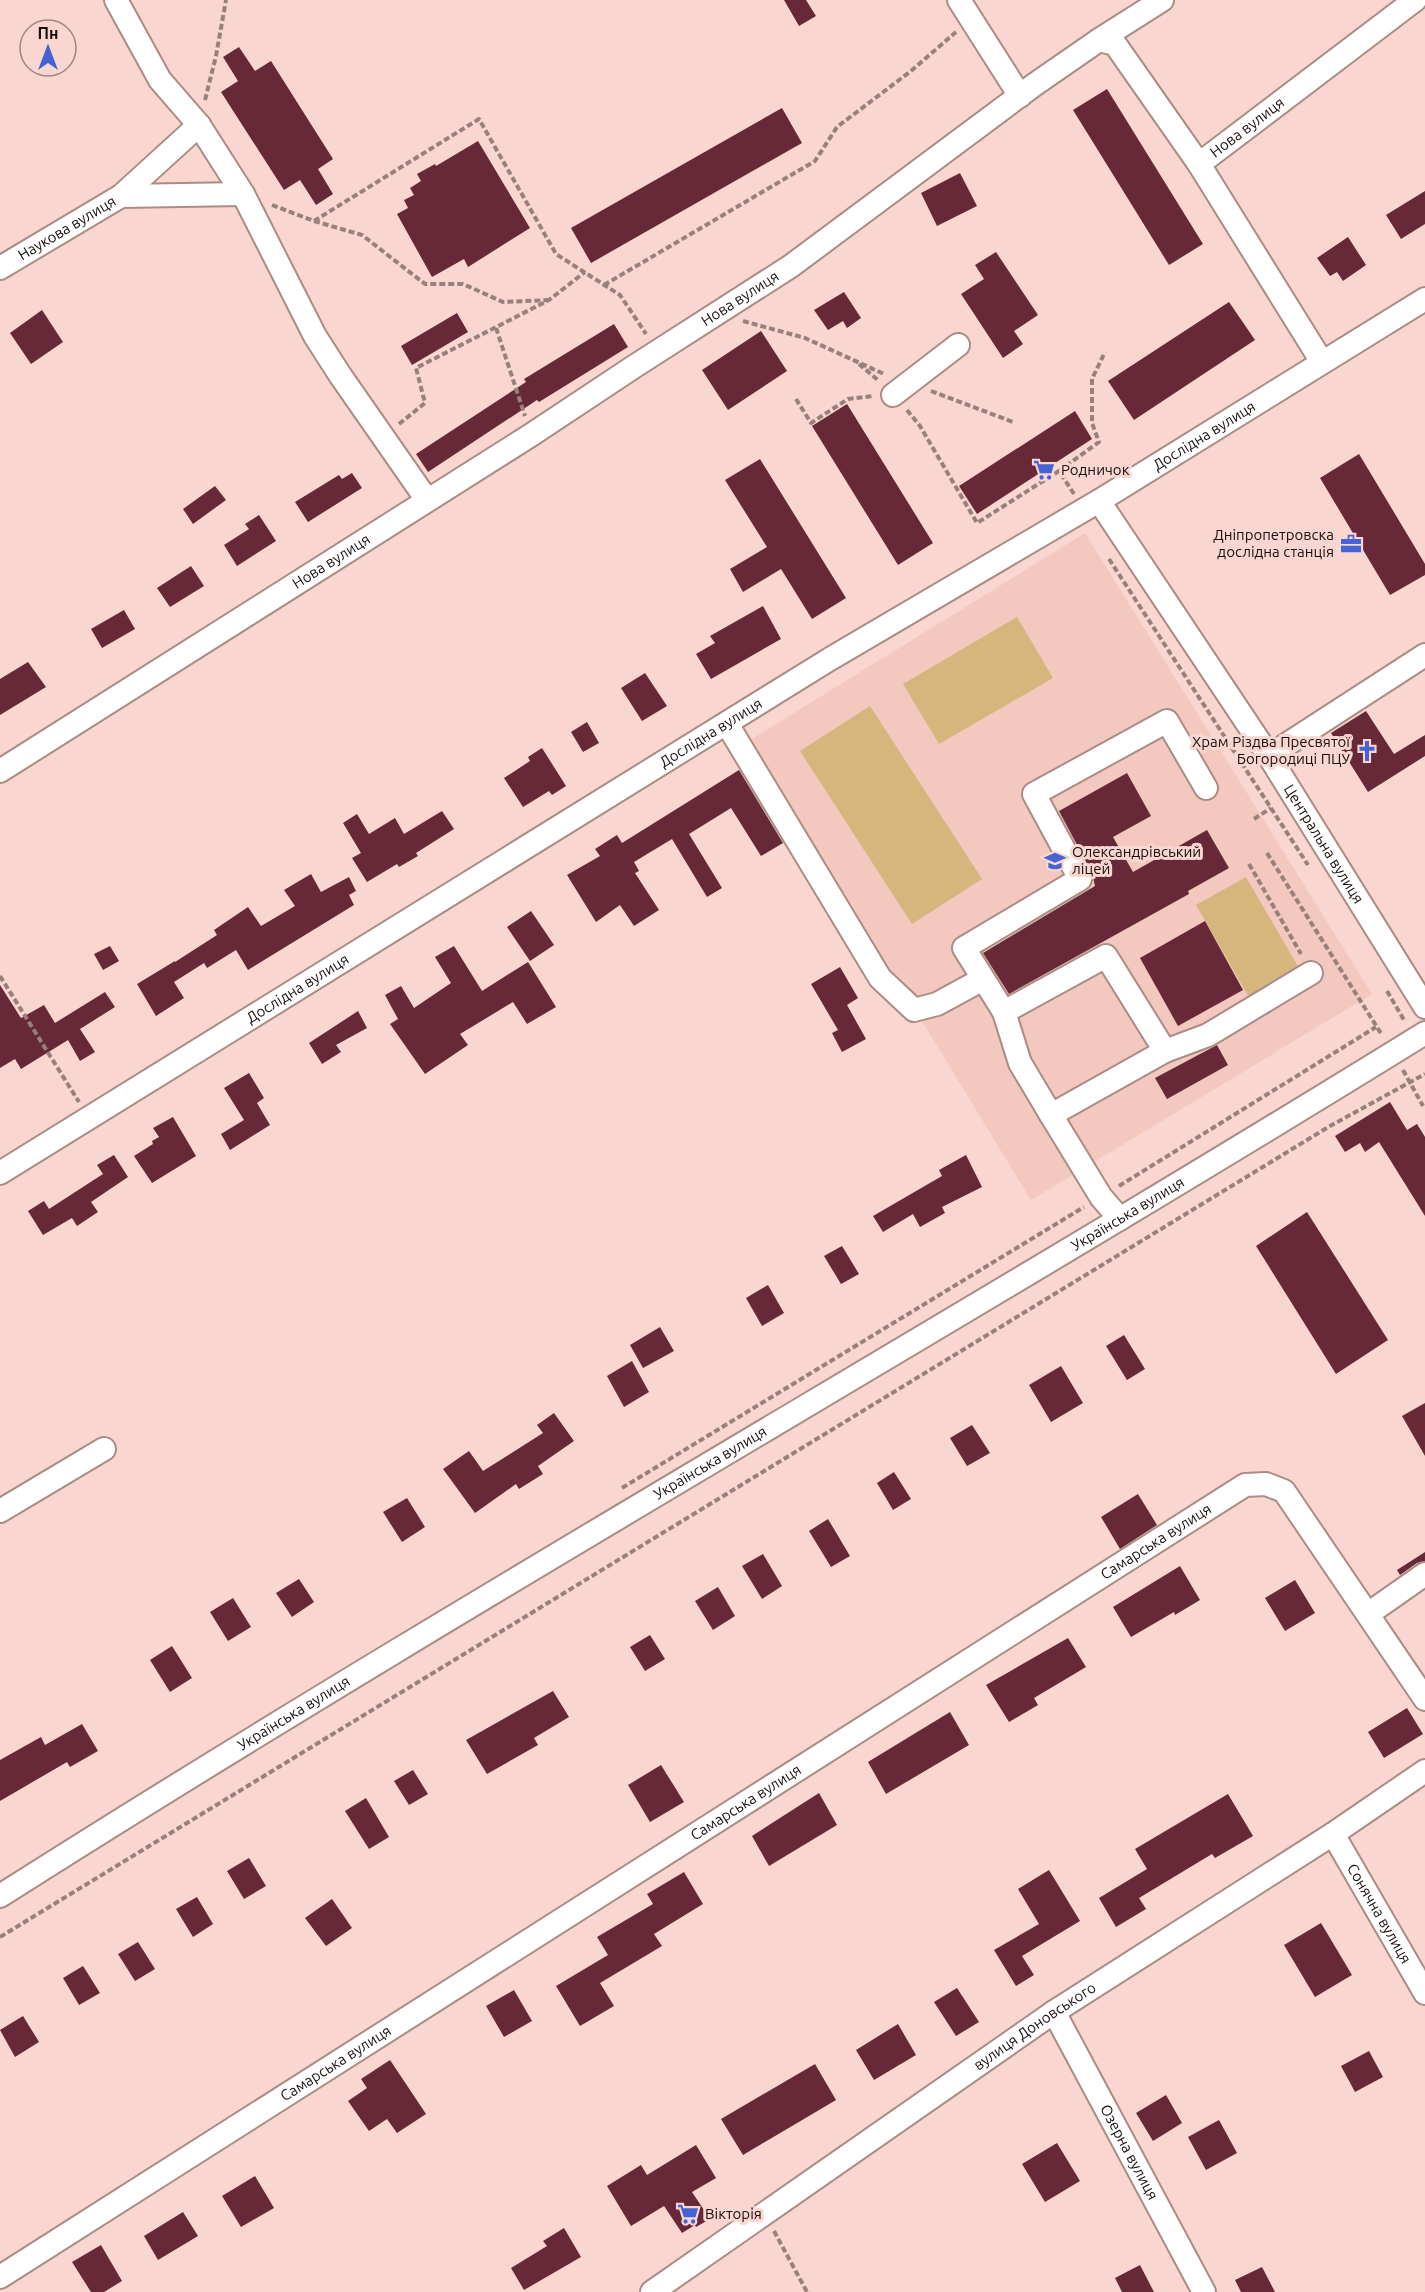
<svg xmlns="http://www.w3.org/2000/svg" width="1425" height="2292" viewBox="0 0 1425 2292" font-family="Ubuntu,sans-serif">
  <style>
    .built { fill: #f2c8bf }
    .green { fill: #d5b67d }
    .building { fill: #672837 }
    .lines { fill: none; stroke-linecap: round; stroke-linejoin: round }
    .minor-casing { stroke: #ab8c85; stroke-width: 26 }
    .path { stroke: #98807b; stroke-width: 4; stroke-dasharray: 6 3; stroke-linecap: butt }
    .minor { stroke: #fff; stroke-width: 22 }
    .labels { text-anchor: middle; stroke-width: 6; stroke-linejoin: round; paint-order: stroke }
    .street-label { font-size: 15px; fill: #190e0c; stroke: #f9d7d0 }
    .poi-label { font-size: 15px; fill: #190e0c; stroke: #f9d7d0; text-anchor: start }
  </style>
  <rect width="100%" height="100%" fill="#f9d7d0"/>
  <path class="built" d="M 1085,533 L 1372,994 L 1031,1200 L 911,1003 L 747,742 Z"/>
  <g class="green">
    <path d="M 1017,617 L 1053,678 L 939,744 L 903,684 Z"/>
    <path d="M 870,706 L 982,879 L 912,924 L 800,751 Z"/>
    <path d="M 1246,877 L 1300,970 L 1250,999 L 1196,905 Z"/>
  </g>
  <g class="building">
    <path d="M 784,0 L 806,0 L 816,16 L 799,26 Z"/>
    <path d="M 239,47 L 255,71 L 271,61 L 333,159 L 318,169 L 333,194 L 316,205 L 300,180 L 284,190 L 221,92 L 238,81 L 223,57 Z"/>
    <path d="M 1107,89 L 1203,244 L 1169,265 L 1073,110 Z"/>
    <path d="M 782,108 L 802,143 L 591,263 L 571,228 Z"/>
    <path d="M 478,141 L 530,228 L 468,267 L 464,259 L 432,277 L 397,214 L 408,208 L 404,200 L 414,195 L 410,188 L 421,181 L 417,174 L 435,164 L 436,166 Z"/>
    <path d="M 960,173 L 977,206 L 937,226 L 921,193 Z"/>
    <path d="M 1425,191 L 1425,224 L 1401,239 L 1386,215 Z"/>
    <path d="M 1348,237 L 1366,265 L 1343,281 L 1337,272 L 1330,276 L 1317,258 Z"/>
    <path d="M 996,252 L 1038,315 L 1014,331 L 1023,344 L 1003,358 L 961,294 L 984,279 L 975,265 Z"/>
    <path d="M 844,292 L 861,318 L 847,328 L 843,321 L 828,330 L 814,310 Z"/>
    <path d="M 1229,302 L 1255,340 L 1134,420 L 1108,381 Z"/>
    <path d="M 42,310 L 63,342 L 31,364 L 10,333 Z"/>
    <path d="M 457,313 L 468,332 L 412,365 L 401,346 Z"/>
    <path d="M 614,324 L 628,347 L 539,402 L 537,400 L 428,472 L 416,454 L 526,382 L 524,379 Z"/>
    <path d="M 761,331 L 787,371 L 728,410 L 702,370 Z"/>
    <path d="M 847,404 L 933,543 L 898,565 L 812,426 Z"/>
    <path d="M 1075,411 L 1092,439 L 977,514 L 959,486 Z"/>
    <path d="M 1359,454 L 1425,564 L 1425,575 L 1390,595 L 1320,478 Z"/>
    <path d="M 760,459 L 846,598 L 812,619 L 781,569 L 743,592 L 730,569 L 767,547 L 725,480 Z"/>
    <path d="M 352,473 L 362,488 L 308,522 L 295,502 L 339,475 L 342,479 Z"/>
    <path d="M 215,486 L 226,500 L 193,524 L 183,509 Z"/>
    <path d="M 259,515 L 276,541 L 237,566 L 224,545 L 249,529 L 245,524 Z"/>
    <path d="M 191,566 L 204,586 L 170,607 L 157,588 Z"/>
    <path d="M 763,606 L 781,639 L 711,679 L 696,654 L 715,643 L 710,636 Z"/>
    <path d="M 124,610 L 135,629 L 102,648 L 91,629 Z"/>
    <path d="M 28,662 L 46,687 L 0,715 L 0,679 Z"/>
    <path d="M 645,673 L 667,706 L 642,721 L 621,688 Z"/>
    <path d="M 1366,711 L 1394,754 L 1425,735 L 1425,756 L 1368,792 L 1331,733 Z"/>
    <path d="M 587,722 L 599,743 L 583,752 L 571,732 Z"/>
    <path d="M 542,748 L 566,786 L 552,795 L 549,791 L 523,807 L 504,778 L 530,761 L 528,757 Z"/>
    <path d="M 739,770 L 783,843 L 761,856 L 731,808 L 689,834 L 722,888 L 707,897 L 672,839 L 634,862 L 639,871 L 635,873 L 659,910 L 634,926 L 620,905 L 596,922 L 567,875 L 600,856 L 595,849 L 617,835 L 622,843 Z"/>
    <path d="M 1127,773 L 1151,816 L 1113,837 L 1133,872 L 1207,830 L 1229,868 L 1188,891 L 1189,894 L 1009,994 L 983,953 L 1095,886 L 1092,873 L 1059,811 Z"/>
    <path d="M 442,811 L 454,829 L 416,853 L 418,856 L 399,867 L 397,864 L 367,882 L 352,858 L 361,853 L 343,823 L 357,814 L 369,834 L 395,818 L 404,834 Z"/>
    <path d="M 311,874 L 321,892 L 349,877 L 356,891 L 349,895 L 354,905 L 248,970 L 236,950 L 207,968 L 204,963 L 174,982 L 184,998 L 156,1016 L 137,984 L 175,961 L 175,962 L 217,935 L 214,930 L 248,907 L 261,926 L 295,906 L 284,890 Z"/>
    <path d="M 531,911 L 554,945 L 530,961 L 507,927 Z"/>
    <path d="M 1205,921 L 1243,990 L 1178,1026 L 1140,958 Z"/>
    <path d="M 110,946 L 119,961 L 103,970 L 94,954 Z"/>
    <path d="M 454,946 L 482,991 L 528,962 L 556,1007 L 527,1024 L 513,1002 L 460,1034 L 468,1045 L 425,1074 L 390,1024 L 398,1019 L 385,995 L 401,986 L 414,1008 L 451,983 L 435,957 Z"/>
    <path d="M 840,967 L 858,998 L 847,1005 L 866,1039 L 842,1052 L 832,1033 L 838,1030 L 811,984 Z"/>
    <path d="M 0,985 L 21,1018 L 44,1005 L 55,1023 L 105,992 L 115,1007 L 80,1029 L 95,1052 L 80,1061 L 68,1040 L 21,1069 L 15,1059 L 0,1068 Z"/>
    <path d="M 358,1011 L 367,1028 L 336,1045 L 341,1052 L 322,1064 L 309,1043 Z"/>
    <path d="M 1217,1045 L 1228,1065 L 1167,1099 L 1155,1078 Z"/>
    <path d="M 249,1073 L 264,1098 L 257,1103 L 270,1125 L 230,1150 L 221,1134 L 244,1120 L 224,1088 Z"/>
    <path d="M 1390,1102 L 1407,1130 L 1417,1124 L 1425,1137 L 1425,1216 L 1379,1142 L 1365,1152 L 1360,1143 L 1345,1152 L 1335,1136 Z"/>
    <path d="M 173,1117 L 196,1156 L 152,1183 L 134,1156 L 153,1144 L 152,1141 L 159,1137 L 153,1128 Z"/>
    <path d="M 114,1155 L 128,1177 L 91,1202 L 98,1212 L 77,1226 L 72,1218 L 43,1235 L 28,1211 L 44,1201 L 49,1209 L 103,1174 L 97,1165 Z"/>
    <path d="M 966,1155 L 982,1187 L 942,1207 L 945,1213 L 920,1227 L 913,1214 L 883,1232 L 873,1216 L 942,1176 L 939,1170 Z"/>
    <path d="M 1307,1212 L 1388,1340 L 1336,1374 L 1256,1246 Z"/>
    <path d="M 842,1246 L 859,1274 L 841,1284 L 824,1256 Z"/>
    <path d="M 768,1285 L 784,1313 L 762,1326 L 746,1298 Z"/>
    <path d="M 660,1327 L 674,1351 L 643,1368 L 630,1345 Z"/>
    <path d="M 1124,1335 L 1145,1369 L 1127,1380 L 1106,1346 Z"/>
    <path d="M 632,1361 L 649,1392 L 624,1407 L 607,1376 Z"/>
    <path d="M 1061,1366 L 1083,1403 L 1051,1422 L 1029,1385 Z"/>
    <path d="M 1425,1403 L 1425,1456 L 1402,1416 Z"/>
    <path d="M 554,1413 L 574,1441 L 538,1466 L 543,1474 L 519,1489 L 516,1484 L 475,1513 L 443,1469 L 469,1451 L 483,1471 L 543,1433 L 537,1425 Z"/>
    <path d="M 972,1425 L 990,1453 L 967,1466 L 950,1438 Z"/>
    <path d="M 894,1472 L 911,1499 L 893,1510 L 877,1483 Z"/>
    <path d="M 1138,1494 L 1157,1525 L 1120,1549 L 1101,1517 Z"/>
    <path d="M 407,1498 L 425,1527 L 402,1542 L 383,1512 Z"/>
    <path d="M 828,1519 L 850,1556 L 831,1567 L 809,1531 Z"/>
    <path d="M 1425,1552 L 1425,1561 L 1417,1563 L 1400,1575 L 1397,1570 Z"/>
    <path d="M 763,1554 L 782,1586 L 762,1599 L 742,1566 Z"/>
    <path d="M 1180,1566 L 1200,1600 L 1175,1615 L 1174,1612 L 1131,1637 L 1113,1607 Z"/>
    <path d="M 299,1579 L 314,1602 L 292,1617 L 276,1593 Z"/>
    <path d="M 1295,1580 L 1315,1613 L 1285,1631 L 1265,1598 Z"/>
    <path d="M 718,1587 L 735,1616 L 713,1630 L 695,1601 Z"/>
    <path d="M 233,1598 L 251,1627 L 228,1641 L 210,1612 Z"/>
    <path d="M 650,1635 L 665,1659 L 645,1671 L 630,1647 Z"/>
    <path d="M 1068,1638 L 1086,1667 L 1034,1698 L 1038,1705 L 1009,1722 L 986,1685 Z"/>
    <path d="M 172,1646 L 192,1678 L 170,1692 L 150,1660 Z"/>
    <path d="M 553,1691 L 569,1717 L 534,1738 L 538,1745 L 487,1774 L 466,1740 Z"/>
    <path d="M 1407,1708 L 1423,1734 L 1384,1758 L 1368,1732 Z"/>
    <path d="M 950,1712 L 969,1745 L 886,1794 L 868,1762 Z"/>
    <path d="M 82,1724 L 98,1751 L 70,1767 L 67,1762 L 0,1801 L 0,1760 L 41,1737 L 45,1745 Z"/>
    <path d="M 661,1765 L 684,1802 L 650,1822 L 628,1785 Z"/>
    <path d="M 413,1770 L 428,1794 L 409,1805 L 394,1781 Z"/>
    <path d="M 819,1793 L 837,1825 L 769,1866 L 752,1836 Z"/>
    <path d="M 1228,1794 L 1253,1836 L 1215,1858 L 1212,1854 L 1139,1898 L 1146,1909 L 1116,1927 L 1099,1898 L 1147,1869 L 1135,1849 Z"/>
    <path d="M 366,1798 L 389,1837 L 369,1849 L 345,1811 Z"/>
    <path d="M 249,1858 L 266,1886 L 244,1899 L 227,1871 Z"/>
    <path d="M 1049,1870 L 1080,1921 L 1022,1956 L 1034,1975 L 1016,1986 L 994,1950 L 1039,1924 L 1018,1889 Z"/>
    <path d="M 684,1872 L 703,1904 L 654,1934 L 662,1946 L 600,1983 L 614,2006 L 580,2026 L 556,1986 L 608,1955 L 597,1937 L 653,1904 L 647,1894 Z"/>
    <path d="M 197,1897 L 213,1924 L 193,1937 L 176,1909 Z"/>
    <path d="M 332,1899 L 352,1928 L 326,1946 L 305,1918 Z"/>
    <path d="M 1321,1923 L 1352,1975 L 1315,1997 L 1284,1945 Z"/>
    <path d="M 138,1942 L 155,1969 L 135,1981 L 118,1954 Z"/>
    <path d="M 83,1966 L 100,1993 L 79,2005 L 63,1978 Z"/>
    <path d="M 957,1988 L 979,2022 L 956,2036 L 934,2002 Z"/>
    <path d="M 514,1990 L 532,2021 L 504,2037 L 486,2006 Z"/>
    <path d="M 23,2016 L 39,2042 L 15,2057 L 0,2030 Z"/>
    <path d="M 898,2024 L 916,2055 L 874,2080 L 856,2050 Z"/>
    <path d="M 1369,2051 L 1383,2077 L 1355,2092 L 1341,2066 Z"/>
    <path d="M 390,2060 L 426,2114 L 397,2133 L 387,2119 L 369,2131 L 348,2101 L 367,2088 L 361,2079 Z"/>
    <path d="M 815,2064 L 836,2100 L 743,2155 L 721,2119 Z"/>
    <path d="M 1166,2095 L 1182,2123 L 1153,2141 L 1136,2113 Z"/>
    <path d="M 1219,2120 L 1237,2153 L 1206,2170 L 1188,2137 Z"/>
    <path d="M 1057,2143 L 1080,2181 L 1045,2202 L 1022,2164 Z"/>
    <path d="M 696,2145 L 716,2178 L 692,2192 L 710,2219 L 696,2227 L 695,2225 L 682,2233 L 664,2206 L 631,2226 L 607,2186 L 641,2165 L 647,2175 Z"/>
    <path d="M 255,2176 L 274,2208 L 241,2227 L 222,2196 Z"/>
    <path d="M 183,2212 L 198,2236 L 158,2260 L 144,2236 Z"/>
    <path d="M 564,2228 L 581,2257 L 524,2290 L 511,2268 L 547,2246 L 543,2241 Z"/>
    <path d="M 101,2245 L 122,2281 L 104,2292 L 91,2292 L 72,2262 Z"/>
    <path d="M 1140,2265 L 1154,2292 L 1122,2292 L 1115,2278 Z"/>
    <path d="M 1262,2267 L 1275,2292 L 1241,2292 L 1235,2280 Z"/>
  </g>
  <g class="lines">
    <defs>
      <g id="minor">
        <path d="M 116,0 L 160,80 L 199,125 L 243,194 L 315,336 L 340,375 L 427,500"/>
        <path d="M 959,0 L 1020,96"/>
        <path d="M 1099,40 L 1162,0"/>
        <path d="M 1199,164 L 1322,362"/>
        <path d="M 121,196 L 199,125"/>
        <path id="s1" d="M 0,268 L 121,196 L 243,194"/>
        <path d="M 893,395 L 958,345"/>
        <path id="s2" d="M 1099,501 L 1269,756 L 1425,1007"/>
        <path d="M 727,724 L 880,978 L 914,1010 L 937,1004 L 983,979"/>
        <path d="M 1269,756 L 1425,655"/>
        <path id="s3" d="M 0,771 L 531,435 L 635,366 L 791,266 L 1034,85 L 1099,40 L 1115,44 L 1199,164 L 1415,0"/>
        <path d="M 1206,788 L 1167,721 L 1034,794 L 1080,879 L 964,948 L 1004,1012 L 1106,956 L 1165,1051 L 1208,1035 L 1311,973"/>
        <path d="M 1004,1012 L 1020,1063 L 1051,1115 L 1165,1051"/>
        <path d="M 1051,1115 L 1101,1197 L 1120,1219"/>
        <path id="s4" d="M 0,1173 L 830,659 L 1099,501 L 1425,299"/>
        <path d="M 0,1511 L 104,1449"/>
        <path d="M 1368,1614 L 1425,1574"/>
        <path id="s5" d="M 1333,1834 L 1425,1993"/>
        <path id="s6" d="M 0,1896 C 469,1598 953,1325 1425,1033"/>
        <path id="s7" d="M 1054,2012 L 1204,2292"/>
        <path id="s8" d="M 0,2277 L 1245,1485 L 1266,1484 L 1284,1491 L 1425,1699"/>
        <path id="s9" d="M 652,2292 L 1054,2012 L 1333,1834 L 1425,1771"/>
      </g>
    </defs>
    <use href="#minor" class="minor-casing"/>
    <g class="path">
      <path d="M 205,100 L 216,56 L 226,0"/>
      <path d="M 272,205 L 314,221 L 362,235 L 425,284 L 463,284 L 503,302 L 549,300"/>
      <path d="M 314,221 L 479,119 L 556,254 L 620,295 L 646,334"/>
      <path d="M 604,285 L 815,161 L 837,127 L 911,71 L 956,32"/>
      <path d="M 743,321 L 805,338 L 884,374"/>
      <path d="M 496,328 L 525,416"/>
      <path d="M 859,364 L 879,381"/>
      <path d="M 931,391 L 1013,422"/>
      <path d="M 796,399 L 811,423 L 848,399 L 874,396"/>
      <path d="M 907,410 L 920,426 L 977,523 L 1059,471"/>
      <path d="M 399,424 L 425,403 L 416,368 L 549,300 L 585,272"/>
      <path d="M 1074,494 L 1059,471 L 1099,442 L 1092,423 L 1092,379 L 1105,352"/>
      <path d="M 1109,559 L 1308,865"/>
      <path d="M 1254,819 L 1271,808"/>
      <path d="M 1267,853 L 1382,1035"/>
      <path d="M 1249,864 L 1301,954"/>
      <path d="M 0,976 L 79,1102"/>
      <path d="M 1387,991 L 1404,1020"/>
      <path d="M 1403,1070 L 1423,1106"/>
      <path d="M 1119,1186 L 1376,1027"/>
      <path d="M 622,1488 L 1084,1207"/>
      <path d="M 0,1937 L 1330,1126 L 1425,1074"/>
      <path d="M 774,2231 L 807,2292"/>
    </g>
    <use href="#minor" class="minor"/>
  </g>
  <defs>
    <symbol id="supermarket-bare" viewBox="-9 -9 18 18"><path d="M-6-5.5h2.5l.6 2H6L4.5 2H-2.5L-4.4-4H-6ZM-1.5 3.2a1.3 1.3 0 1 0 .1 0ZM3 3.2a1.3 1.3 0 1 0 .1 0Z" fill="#4663d6" stroke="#f9d7d0" stroke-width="2.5" paint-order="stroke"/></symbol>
    <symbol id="office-bare" viewBox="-9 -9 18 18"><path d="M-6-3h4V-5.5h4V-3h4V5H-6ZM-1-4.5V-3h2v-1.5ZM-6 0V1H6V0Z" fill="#4663d6" stroke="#f9d7d0" stroke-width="2.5" paint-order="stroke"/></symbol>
    <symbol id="church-bare" viewBox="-9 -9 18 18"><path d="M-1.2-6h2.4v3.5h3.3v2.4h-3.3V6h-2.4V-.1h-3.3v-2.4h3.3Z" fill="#4663d6" stroke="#f9d7d0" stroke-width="2.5" paint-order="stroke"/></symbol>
    <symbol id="school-bare" viewBox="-9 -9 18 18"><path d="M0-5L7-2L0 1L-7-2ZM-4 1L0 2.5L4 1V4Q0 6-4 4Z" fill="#4663d6" stroke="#f9d7d0" stroke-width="2.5" paint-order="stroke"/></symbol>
  </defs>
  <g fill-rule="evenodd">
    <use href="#supermarket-bare" x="1029" y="455" width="30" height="30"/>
    <use href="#office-bare" x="1336" y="529" width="30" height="30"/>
    <use href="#church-bare" x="1352" y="736" width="30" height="30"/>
    <use href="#school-bare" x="1040" y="846" width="30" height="30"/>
    <use href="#supermarket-bare" x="673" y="2199" width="30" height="30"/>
  </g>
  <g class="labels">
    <g class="street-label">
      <text dy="5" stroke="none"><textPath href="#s3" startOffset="1544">Нова вулиця</textPath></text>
      <text dy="5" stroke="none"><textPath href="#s1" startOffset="78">Наукова вулиця</textPath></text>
      <text dy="5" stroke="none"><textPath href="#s3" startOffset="878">Нова вулиця</textPath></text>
      <text dy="5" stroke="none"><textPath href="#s4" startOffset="1412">Дослідна вулиця</textPath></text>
      <text dy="5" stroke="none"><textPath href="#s3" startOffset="392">Нова вулиця</textPath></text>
      <text dy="5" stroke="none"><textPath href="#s4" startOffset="836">Дослідна вулиця</textPath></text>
      <text dy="5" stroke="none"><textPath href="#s2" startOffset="410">Центральна вулиця</textPath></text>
      <text dy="5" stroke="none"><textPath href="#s4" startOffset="350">Дослідна вулиця</textPath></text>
      <text dy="5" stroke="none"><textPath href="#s6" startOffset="1318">Українська вулиця</textPath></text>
      <text dy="5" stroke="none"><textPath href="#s6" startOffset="832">Українська вулиця</textPath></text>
      <text dy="5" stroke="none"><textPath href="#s8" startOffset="1370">Самарська вулиця</textPath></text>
      <text dy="5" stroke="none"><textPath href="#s6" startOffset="346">Українська вулиця</textPath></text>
      <text dy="5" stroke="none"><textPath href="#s8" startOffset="884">Самарська вулиця</textPath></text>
      <text dy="5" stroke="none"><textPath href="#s5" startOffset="92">Сонячна вулиця</textPath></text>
      <text dy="5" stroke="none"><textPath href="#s9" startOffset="466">вулиця Доновського</textPath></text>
      <text dy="5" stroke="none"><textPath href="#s8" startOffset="398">Самарська вулиця</textPath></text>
      <text dy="5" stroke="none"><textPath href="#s7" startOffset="159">Озерна вулиця</textPath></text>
    </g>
    <g class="poi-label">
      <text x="1061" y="475">Родничок</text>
      <text x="1334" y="540" text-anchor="end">Дніпропетровска<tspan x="1334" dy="17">дослідна станція</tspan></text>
      <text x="1350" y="747" text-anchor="end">Храм Різдва Пресвятої<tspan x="1350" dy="17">Богородиці ПЦУ</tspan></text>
      <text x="1072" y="857">Олександрівський<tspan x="1072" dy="17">ліцей</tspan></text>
      <text x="705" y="2219">Вікторія</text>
    </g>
  </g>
  <g transform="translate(48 48)"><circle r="28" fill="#f9d7d0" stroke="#9f8782" stroke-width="1.5"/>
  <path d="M0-4.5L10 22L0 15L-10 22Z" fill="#4663d6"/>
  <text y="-9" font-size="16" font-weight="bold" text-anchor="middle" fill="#190e0c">Пн</text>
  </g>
</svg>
